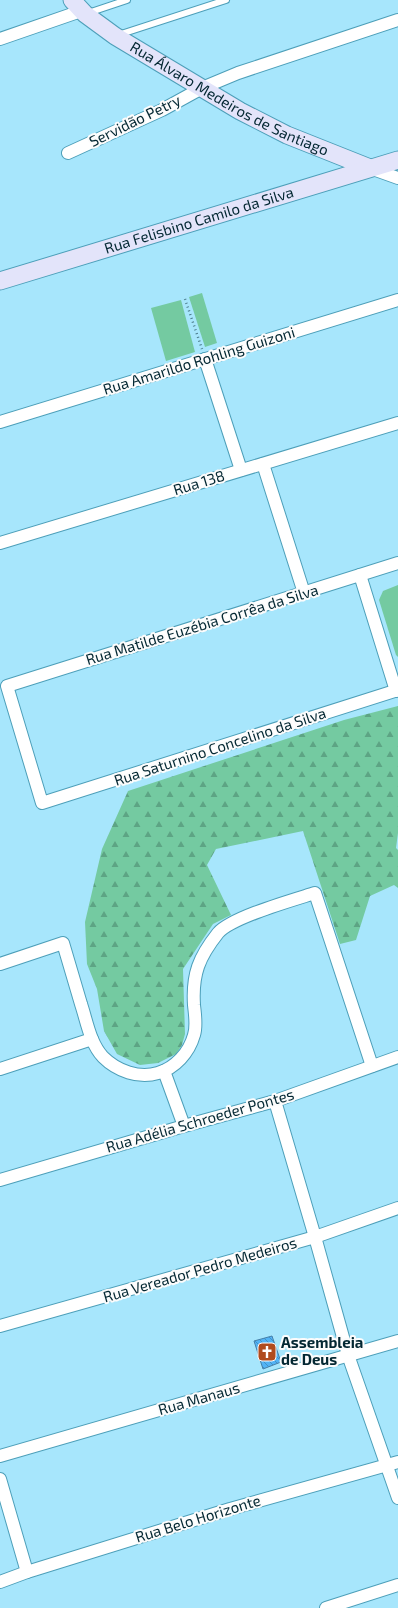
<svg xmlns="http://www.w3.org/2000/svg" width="398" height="1608" viewBox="0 0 398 1608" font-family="'Exo 2',sans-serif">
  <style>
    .green { fill: #74caa1 }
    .forest { fill: url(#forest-firs) }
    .building { fill: url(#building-back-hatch); stroke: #4680a9 }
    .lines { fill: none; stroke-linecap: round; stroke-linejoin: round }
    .lane-casing { stroke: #4d9fb9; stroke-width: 8 }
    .street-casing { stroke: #4d9fb9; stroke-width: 14 }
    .secondary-casing { stroke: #4d9fb9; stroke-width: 19 }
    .path { stroke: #4d7d8d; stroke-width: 2.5; stroke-dasharray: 1 3; stroke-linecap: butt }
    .lane { stroke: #fff; stroke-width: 6 }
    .street { stroke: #fff; stroke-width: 12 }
    .secondary { stroke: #e3e4fa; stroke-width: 17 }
    .labels { text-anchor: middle; stroke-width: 4; stroke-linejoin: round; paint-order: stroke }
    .street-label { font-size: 15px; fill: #032732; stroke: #fcfcfc }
    .poi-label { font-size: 15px; font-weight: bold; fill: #032732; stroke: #fcfcfc; text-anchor: start }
  </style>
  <defs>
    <pattern id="forest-firs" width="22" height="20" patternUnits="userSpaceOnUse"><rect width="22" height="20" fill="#74caa1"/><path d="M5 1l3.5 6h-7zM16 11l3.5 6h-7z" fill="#5da484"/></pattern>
    <pattern id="building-back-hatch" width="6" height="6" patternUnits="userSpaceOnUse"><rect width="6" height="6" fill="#52b3f5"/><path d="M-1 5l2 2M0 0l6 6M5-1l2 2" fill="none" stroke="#4292c7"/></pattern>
  </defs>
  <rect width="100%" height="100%" fill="#a7e6fc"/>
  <g class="green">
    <path d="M 202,293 L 217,343 L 205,347 L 189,297 Z"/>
    <path d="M 181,300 L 195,352 L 166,361 L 151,308 Z"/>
    <path d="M 398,585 L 398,657 L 396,655 L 379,600 L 383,591 Z"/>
  </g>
  <path class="forest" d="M 398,706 L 398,833 L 396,848 L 398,850 L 398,888 L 394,885 L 370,896 L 356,940 L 340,944 L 303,831 L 216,849 L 207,865 L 231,915 L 213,924 L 183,969 L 185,1034 L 182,1045 L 176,1054 L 158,1063 L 140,1065 L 117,1054 L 104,1031 L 97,989 L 87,964 L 85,922 L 102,849 L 128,791 L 344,720 Z"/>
  <path class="building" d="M 272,1336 L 281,1362 L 263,1369 L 254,1341 Z"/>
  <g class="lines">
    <defs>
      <g id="lane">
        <path d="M 88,13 L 127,0"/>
        <path d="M 118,35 L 226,0"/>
      </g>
      <g id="street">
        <path d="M 0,39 L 81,11"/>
        <path d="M 68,153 L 162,110 L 202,88 L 238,73 L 398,20"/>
        <path d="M 370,168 L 398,178"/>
        <path d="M 205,359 L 241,470"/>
        <path d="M 0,422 L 398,300"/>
        <path d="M 263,464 L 304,593"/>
        <path d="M 0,543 L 398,423"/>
        <path d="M 398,563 L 7,686 L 42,803 L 398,690"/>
        <path d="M 360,575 L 396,691"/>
        <path d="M 0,964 L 63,943 C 69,964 75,984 81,1004 C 87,1022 90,1043 103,1057 C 117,1071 139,1079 158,1073 C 175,1068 189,1053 194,1035 C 197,1026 195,1015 194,1005 C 192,974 199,957 218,933 C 232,917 293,900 315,893 L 372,1066"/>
        <path d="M 0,1069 L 92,1039"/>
        <path d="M 164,1071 L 184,1126"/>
        <path d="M 275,1101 L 315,1237 L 348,1355 L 398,1498"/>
        <path d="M 0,1180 L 184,1126 L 275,1101 L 398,1057"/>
        <path d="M 0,1326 L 315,1237 L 398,1208"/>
        <path d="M 0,1456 L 398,1341"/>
        <path d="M 0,1479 L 27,1572"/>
        <path d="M 0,1582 L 27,1572 L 230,1509 L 398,1462"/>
        <path d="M 326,1608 L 398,1585"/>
      </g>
      <g id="secondary">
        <path id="s1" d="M 72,0 L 85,14 L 115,36 L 240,111 L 287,135 L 370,168"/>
        <path id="s2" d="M 0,281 L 398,160"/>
      </g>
    </defs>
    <use href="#lane" class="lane-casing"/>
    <use href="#street" class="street-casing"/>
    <use href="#secondary" class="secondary-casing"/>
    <path class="path" d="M 185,299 L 202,349"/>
    <use href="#lane" class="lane"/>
    <use href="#street" class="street"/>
    <use href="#secondary" class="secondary"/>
  </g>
  <defs>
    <symbol id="church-square" viewBox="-11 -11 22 22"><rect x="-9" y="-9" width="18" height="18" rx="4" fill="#b04b1e" stroke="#fcfcfc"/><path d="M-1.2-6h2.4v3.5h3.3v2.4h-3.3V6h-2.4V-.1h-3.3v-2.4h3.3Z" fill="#fff"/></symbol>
  </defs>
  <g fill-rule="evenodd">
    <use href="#church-square" x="256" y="1341" width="22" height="22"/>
  </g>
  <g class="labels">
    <g class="street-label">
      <text dy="5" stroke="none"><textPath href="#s1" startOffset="187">Rua Álvaro Medeiros de Santiago</textPath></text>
      <text transform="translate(135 121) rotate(-26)" y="5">Servidão Petry</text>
      <text dy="5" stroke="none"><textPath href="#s2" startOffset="208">Rua Felisbino Camilo da Silva</textPath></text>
      <text transform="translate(199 361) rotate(-17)" y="5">Rua Amarildo Rohling Guizoni</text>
      <text transform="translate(199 483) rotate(-17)" y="5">Rua 138</text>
      <text transform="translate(202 625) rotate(-17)" y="5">Rua Matilde Euzébia Corrêa da Silva</text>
      <text transform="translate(220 747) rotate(-18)" y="5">Rua Saturnino Concelino da Silva</text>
      <text transform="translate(200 1121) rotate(-16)" y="5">Rua Adélia Schroeder Pontes</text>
      <text transform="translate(200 1270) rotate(-16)" y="5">Rua Vereador Pedro Medeiros</text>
      <text transform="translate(199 1399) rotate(-16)" y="5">Rua Manaus</text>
      <text transform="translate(198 1519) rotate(-17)" y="5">Rua Belo Horizonte</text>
    </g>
    <g class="poi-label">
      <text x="281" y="1348">Assembleia<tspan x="281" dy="17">de Deus</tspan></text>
    </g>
  </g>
</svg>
